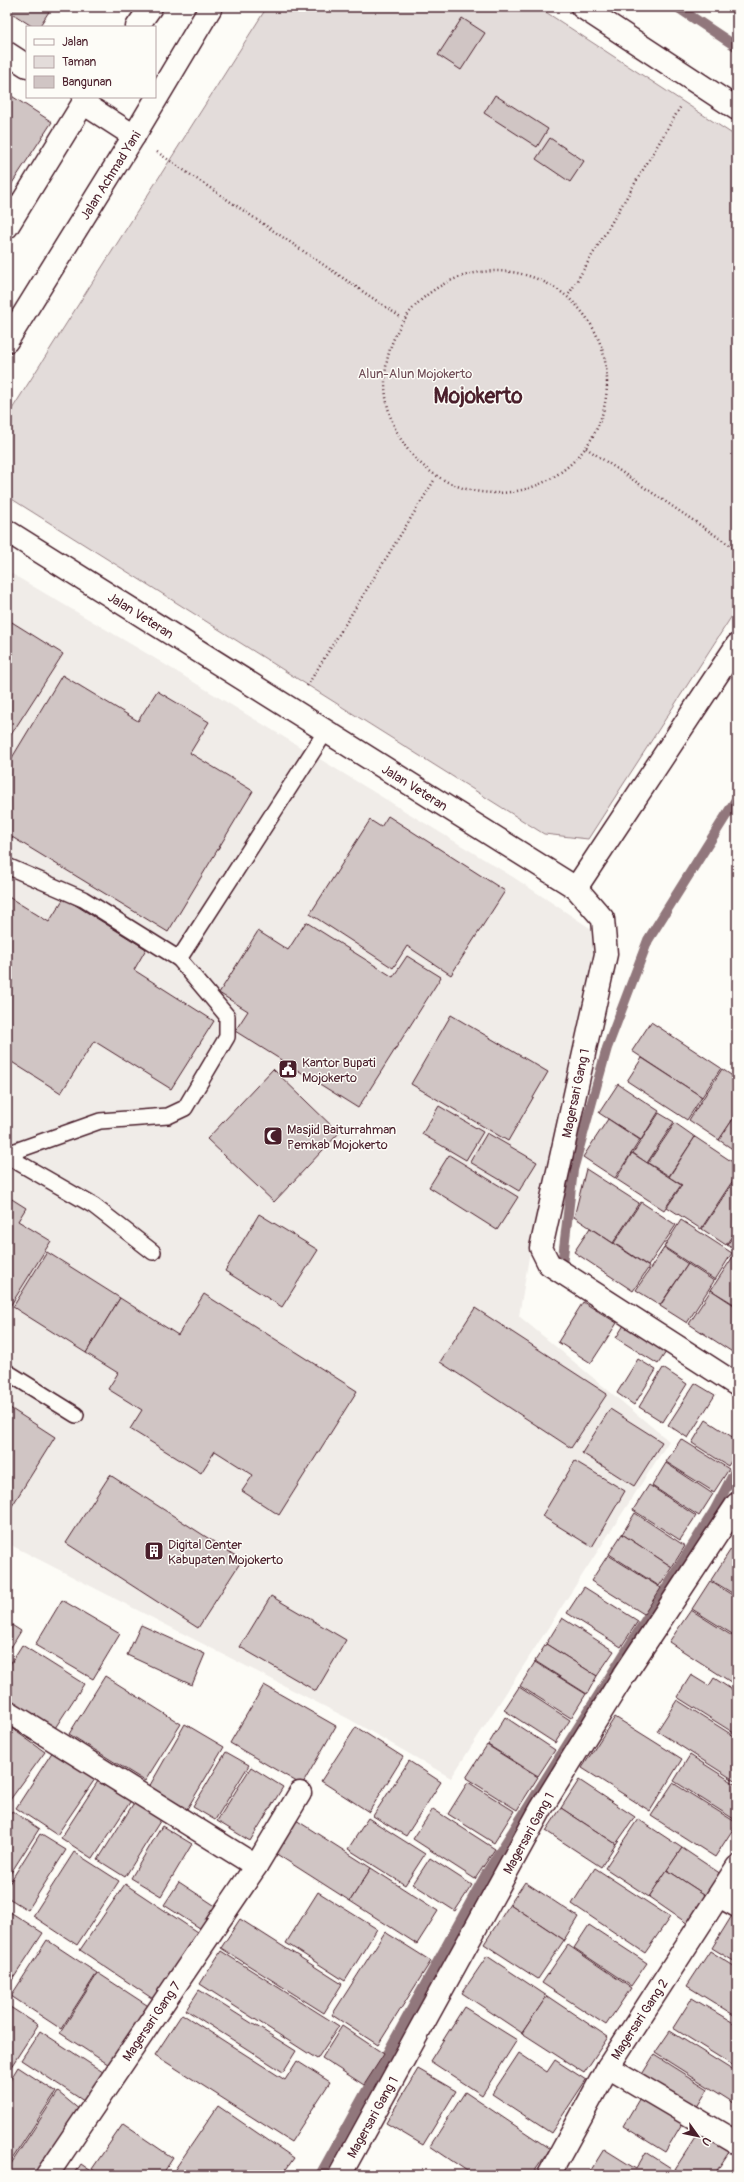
<svg xmlns="http://www.w3.org/2000/svg" width="744" height="2182" viewBox="0 0 744 2182" font-family="Pangolin,sans-serif">
  <style>
    .built { fill: #f0ece8 }
    .green { fill: #e3dcda; stroke: #967e82 }
    .lines { fill: none; stroke-linecap: round; stroke-linejoin: round }
    .stream { stroke: #91777b; stroke-width: 10 }
    .building { fill: #d0c5c4; stroke: #4a1f2b }
    .lane-casing { stroke: #4a1f2b; stroke-width: 18 }
    .street-casing { stroke: #4a1f2b; stroke-width: 25 }
    .secondary-casing { stroke: #4a1f2b; stroke-width: 25 }
    .path { stroke: #4a1f2b; stroke-width: 2.5; stroke-dasharray: 1 3; stroke-linecap: butt }
    .lane { stroke: #fdfcf7; stroke-width: 15 }
    .street { stroke: #fdfcf7; stroke-width: 22 }
    .secondary { stroke: #fdfcf7; stroke-width: 22 }
    .labels { text-anchor: middle; stroke-width: 3; stroke-linejoin: round; paint-order: stroke }
    .street-label { font-size: 13px; fill: #4a1f2b; stroke: #fdfcf7 }
    .park-label { font-size: 13px; fill: #704e57; stroke: #fdfcf7 }
    .poi-label { font-size: 13px; fill: #4a1f2b; stroke: #fdfcf7; text-anchor: start }
    .town-label { font-size: 21px; font-weight: bold; fill: #4a1f2b; stroke: #fdfcf7 }
  </style>
  <rect width="100%" height="100%" fill="#fdfcf7"/>
  <filter id="ink" filterUnits="userSpaceOnUse"><feTurbulence type="fractalNoise" baseFrequency=".025" numOctaves="2"/><feDisplacementMap in="SourceGraphic" scale="8" xChannelSelector="R" yChannelSelector="G"/><feConvolveMatrix kernelMatrix="1 2 1 2 8 2 1 2 1" color-interpolation-filters="sRGB"/></filter>
  <g filter="url(#ink)">
    <path class="built" d="M 7,571 L 151,656 L 513,877 L 599,934 L 538,1204 L 519,1316 L 669,1441 L 451,1778 L 349,1719 L 7,1543 Z"/>
    <path class="green" d="M 267,7 L 538,7 L 737,137 L 737,608 L 588,839 L 544,834 L 7,496 L 7,417 Z"/>
    <g class="lines">
      <g class="stream">
        <path d="M 677,7 L 737,47"/>
        <path d="M 561,1274 L 573,1170 L 607,1048 L 648,940 L 737,798"/>
        <path d="M 320,2175 L 486,1874 L 714,1511 L 737,1467"/>
      </g>
    </g>
    <g class="building">
      <path d="M 7,7 L 52,7 L 39,27 L 33,27 L 7,10 Z"/>
      <path d="M 462,18 L 485,33 L 461,70 L 438,55 Z"/>
      <path d="M 7,93 L 52,122 L 7,191 Z"/>
      <path d="M 495,95 L 548,129 L 537,147 L 484,113 Z"/>
      <path d="M 550,138 L 584,161 L 570,182 L 536,159 Z"/>
      <path d="M 7,619 L 63,654 L 7,741 Z"/>
      <path d="M 62,675 L 138,721 L 157,691 L 209,722 L 190,753 L 253,791 L 168,932 L 7,834 L 7,766 Z"/>
      <path d="M 388,816 L 505,891 L 451,975 L 407,946 L 393,968 L 310,914 L 370,820 L 381,827 Z"/>
      <path d="M 7,896 L 49,922 L 64,898 L 146,949 L 134,970 L 214,1021 L 171,1089 L 94,1041 L 61,1093 L 7,1059 Z"/>
      <path d="M 306,922 L 393,977 L 407,956 L 441,977 L 358,1108 L 235,1031 L 248,1011 L 219,993 L 258,931 L 288,950 Z"/>
      <path d="M 451,1015 L 548,1072 L 508,1141 L 411,1084 Z"/>
      <path d="M 651,1022 L 721,1068 L 702,1097 L 632,1051 Z"/>
      <path d="M 642,1058 L 702,1097 L 687,1120 L 627,1081 Z"/>
      <path d="M 273,1069 L 339,1133 L 274,1202 L 207,1139 Z"/>
      <path d="M 722,1069 L 737,1079 L 737,1113 L 719,1140 L 689,1120 Z"/>
      <path d="M 618,1084 L 659,1111 L 641,1140 L 599,1113 Z"/>
      <path d="M 439,1106 L 483,1132 L 466,1160 L 422,1134 Z"/>
      <path d="M 659,1113 L 674,1122 L 647,1163 L 633,1153 Z"/>
      <path d="M 737,1113 L 737,1152 L 719,1140 Z"/>
      <path d="M 608,1119 L 640,1140 L 615,1178 L 583,1157 Z"/>
      <path d="M 675,1123 L 695,1137 L 669,1176 L 648,1163 Z"/>
      <path d="M 487,1133 L 537,1162 L 519,1191 L 470,1162 Z"/>
      <path d="M 695,1137 L 737,1165 L 737,1174 L 701,1229 L 667,1207 L 682,1185 L 669,1177 Z"/>
      <path d="M 632,1153 L 681,1185 L 664,1210 L 616,1179 Z"/>
      <path d="M 449,1155 L 518,1197 L 497,1230 L 429,1187 Z"/>
      <path d="M 586,1169 L 639,1203 L 613,1243 L 574,1217 Z"/>
      <path d="M 737,1176 L 737,1228 L 726,1245 L 702,1229 Z"/>
      <path d="M 7,1196 L 26,1208 L 18,1221 L 51,1241 L 7,1311 Z"/>
      <path d="M 641,1202 L 676,1225 L 648,1266 L 614,1243 Z"/>
      <path d="M 259,1214 L 318,1250 L 282,1307 L 225,1271 Z"/>
      <path d="M 681,1220 L 732,1253 L 715,1280 L 664,1247 Z"/>
      <path d="M 590,1228 L 649,1267 L 633,1291 L 574,1252 Z"/>
      <path d="M 737,1231 L 737,1251 L 727,1245 Z"/>
      <path d="M 664,1248 L 688,1264 L 660,1305 L 636,1290 Z"/>
      <path d="M 47,1252 L 120,1298 L 86,1353 L 13,1307 Z"/>
      <path d="M 734,1255 L 737,1257 L 737,1306 L 711,1290 Z"/>
      <path d="M 688,1264 L 714,1281 L 687,1323 L 660,1306 Z"/>
      <path d="M 711,1290 L 737,1307 L 737,1355 L 689,1324 Z"/>
      <path d="M 204,1294 L 357,1391 L 279,1515 L 242,1491 L 253,1475 L 215,1451 L 201,1473 L 130,1429 L 142,1410 L 108,1389 L 118,1373 L 86,1353 L 120,1298 L 178,1335 Z"/>
      <path d="M 583,1302 L 617,1323 L 591,1363 L 558,1342 Z"/>
      <path d="M 475,1308 L 607,1394 L 571,1448 L 440,1362 Z"/>
      <path d="M 624,1325 L 666,1352 L 658,1364 L 616,1338 Z"/>
      <path d="M 638,1359 L 656,1370 L 634,1405 L 617,1393 Z"/>
      <path d="M 663,1368 L 687,1384 L 663,1422 L 639,1407 Z"/>
      <path d="M 695,1383 L 715,1395 L 688,1438 L 668,1425 Z"/>
      <path d="M 7,1406 L 55,1437 L 7,1514 Z"/>
      <path d="M 610,1409 L 662,1442 L 634,1486 L 582,1453 Z"/>
      <path d="M 706,1420 L 737,1440 L 737,1452 L 728,1466 L 692,1443 Z"/>
      <path d="M 681,1439 L 729,1469 L 714,1492 L 666,1462 Z"/>
      <path d="M 575,1461 L 625,1491 L 592,1547 L 542,1516 Z"/>
      <path d="M 666,1463 L 713,1494 L 699,1516 L 652,1486 Z"/>
      <path d="M 110,1475 L 242,1560 L 198,1628 L 66,1543 Z"/>
      <path d="M 649,1485 L 696,1516 L 680,1540 L 633,1510 Z"/>
      <path d="M 635,1513 L 685,1546 L 672,1567 L 622,1534 Z"/>
      <path d="M 622,1534 L 672,1567 L 659,1586 L 609,1554 Z"/>
      <path d="M 731,1549 L 737,1553 L 737,1596 L 711,1580 Z"/>
      <path d="M 608,1555 L 661,1588 L 644,1614 L 591,1581 Z"/>
      <path d="M 710,1581 L 737,1598 L 737,1637 L 692,1609 Z"/>
      <path d="M 584,1587 L 638,1621 L 621,1647 L 567,1613 Z"/>
      <path d="M 271,1596 L 346,1640 L 316,1691 L 240,1647 Z"/>
      <path d="M 62,1600 L 120,1634 L 93,1679 L 35,1645 Z"/>
      <path d="M 691,1610 L 737,1639 L 737,1686 L 669,1642 Z"/>
      <path d="M 562,1618 L 614,1651 L 597,1676 L 546,1644 Z"/>
      <path d="M 7,1622 L 21,1631 L 7,1654 Z"/>
      <path d="M 141,1625 L 205,1654 L 192,1685 L 127,1655 Z"/>
      <path d="M 546,1644 L 597,1676 L 587,1694 L 535,1661 Z"/>
      <path d="M 22,1645 L 84,1684 L 55,1728 L 7,1698 L 7,1669 Z"/>
      <path d="M 535,1662 L 586,1694 L 571,1718 L 520,1686 Z"/>
      <path d="M 691,1675 L 709,1686 L 714,1678 L 737,1693 L 737,1735 L 677,1697 Z"/>
      <path d="M 105,1676 L 181,1724 L 145,1781 L 69,1734 Z"/>
      <path d="M 264,1685 L 336,1726 L 302,1785 L 230,1743 Z"/>
      <path d="M 519,1687 L 570,1720 L 555,1743 L 504,1710 Z"/>
      <path d="M 677,1700 L 737,1738 L 737,1782 L 657,1731 Z"/>
      <path d="M 505,1717 L 555,1750 L 538,1776 L 488,1745 Z"/>
      <path d="M 615,1717 L 682,1759 L 650,1811 L 582,1768 Z"/>
      <path d="M 185,1724 L 224,1747 L 187,1809 L 149,1787 Z"/>
      <path d="M 7,1725 L 45,1752 L 7,1804 Z"/>
      <path d="M 356,1727 L 403,1757 L 369,1812 L 321,1781 Z"/>
      <path d="M 487,1745 L 538,1777 L 517,1810 L 466,1778 Z"/>
      <path d="M 53,1751 L 95,1779 L 57,1835 L 16,1808 Z"/>
      <path d="M 226,1752 L 249,1765 L 215,1820 L 193,1807 Z"/>
      <path d="M 690,1755 L 737,1785 L 737,1821 L 674,1781 Z"/>
      <path d="M 409,1761 L 441,1782 L 406,1836 L 373,1816 Z"/>
      <path d="M 251,1767 L 283,1787 L 250,1841 L 217,1821 Z"/>
      <path d="M 100,1778 L 132,1799 L 93,1859 L 61,1838 Z"/>
      <path d="M 579,1780 L 635,1817 L 616,1844 L 561,1808 Z"/>
      <path d="M 468,1782 L 514,1811 L 494,1843 L 448,1814 Z"/>
      <path d="M 673,1783 L 737,1823 L 715,1857 L 651,1816 Z"/>
      <path d="M 135,1801 L 162,1818 L 125,1877 L 98,1860 Z"/>
      <path d="M 561,1808 L 616,1844 L 601,1867 L 546,1831 Z"/>
      <path d="M 433,1809 L 495,1849 L 475,1879 L 413,1839 Z"/>
      <path d="M 12,1811 L 39,1829 L 7,1879 L 7,1819 Z"/>
      <path d="M 368,1818 L 425,1854 L 405,1885 L 348,1849 Z"/>
      <path d="M 638,1819 L 682,1848 L 649,1897 L 605,1868 Z"/>
      <path d="M 296,1820 L 371,1868 L 350,1901 L 275,1853 Z"/>
      <path d="M 162,1826 L 192,1844 L 161,1896 L 131,1878 Z"/>
      <path d="M 40,1834 L 66,1850 L 28,1910 L 7,1897 L 7,1887 Z"/>
      <path d="M 682,1848 L 724,1876 L 710,1898 L 667,1870 Z"/>
      <path d="M 74,1852 L 119,1881 L 77,1945 L 33,1916 Z"/>
      <path d="M 430,1858 L 472,1885 L 455,1911 L 413,1884 Z"/>
      <path d="M 371,1868 L 438,1911 L 417,1944 L 350,1901 Z"/>
      <path d="M 595,1868 L 670,1917 L 645,1953 L 572,1904 Z"/>
      <path d="M 667,1870 L 710,1898 L 691,1926 L 649,1897 Z"/>
      <path d="M 179,1882 L 220,1909 L 206,1932 L 164,1905 Z"/>
      <path d="M 525,1882 L 578,1917 L 564,1940 L 510,1904 Z"/>
      <path d="M 125,1884 L 206,1938 L 162,2005 L 80,1950 Z"/>
      <path d="M 318,1892 L 377,1929 L 345,1981 L 286,1943 Z"/>
      <path d="M 510,1904 L 564,1940 L 538,1979 L 484,1944 Z"/>
      <path d="M 736,1909 L 737,1910 L 737,1963 L 712,1948 Z"/>
      <path d="M 7,1910 L 43,1933 L 7,1988 Z"/>
      <path d="M 240,1919 L 342,1984 L 324,2013 L 221,1948 Z"/>
      <path d="M 589,1925 L 647,1963 L 631,1986 L 574,1948 Z"/>
      <path d="M 385,1932 L 431,1961 L 378,2045 L 332,2015 Z"/>
      <path d="M 47,1940 L 97,1973 L 61,2029 L 11,1996 Z"/>
      <path d="M 568,1945 L 631,1988 L 606,2025 L 542,1983 Z"/>
      <path d="M 221,1951 L 339,2026 L 317,2059 L 200,1984 Z"/>
      <path d="M 710,1951 L 737,1968 L 737,2017 L 687,1986 Z"/>
      <path d="M 487,1956 L 547,1996 L 522,2033 L 462,1993 Z"/>
      <path d="M 98,1973 L 156,2011 L 117,2070 L 60,2033 Z"/>
      <path d="M 199,1990 L 296,2051 L 283,2072 L 186,2010 Z"/>
      <path d="M 547,1996 L 608,2037 L 584,2073 L 522,2033 Z"/>
      <path d="M 692,1998 L 737,2025 L 737,2068 L 673,2028 Z"/>
      <path d="M 7,2005 L 38,2025 L 7,2073 Z"/>
      <path d="M 464,2007 L 517,2040 L 482,2095 L 430,2061 Z"/>
      <path d="M 182,2014 L 285,2080 L 297,2061 L 330,2082 L 291,2142 L 155,2055 Z"/>
      <path d="M 342,2026 L 384,2054 L 364,2085 L 322,2058 Z"/>
      <path d="M 40,2031 L 109,2076 L 90,2105 L 21,2060 Z"/>
      <path d="M 670,2031 L 737,2073 L 737,2105 L 655,2053 Z"/>
      <path d="M 519,2053 L 547,2072 L 555,2060 L 586,2080 L 551,2133 L 492,2094 Z"/>
      <path d="M 654,2055 L 708,2089 L 695,2110 L 641,2076 Z"/>
      <path d="M 18,2067 L 56,2092 L 7,2167 L 7,2085 Z"/>
      <path d="M 418,2069 L 456,2091 L 423,2145 L 386,2123 Z"/>
      <path d="M 58,2092 L 86,2115 L 45,2175 L 7,2175 L 7,2170 Z"/>
      <path d="M 465,2092 L 550,2149 L 532,2175 L 473,2175 L 430,2146 Z"/>
      <path d="M 641,2096 L 683,2122 L 665,2152 L 623,2126 Z"/>
      <path d="M 218,2106 L 294,2158 L 282,2175 L 171,2175 Z"/>
      <path d="M 123,2124 L 173,2158 L 162,2175 L 100,2175 L 92,2169 Z"/>
      <path d="M 700,2130 L 731,2149 L 714,2175 L 685,2175 L 675,2169 Z"/>
      <path d="M 604,2149 L 636,2169 L 646,2152 L 671,2168 L 666,2175 L 588,2175 Z"/>
      <path d="M 81,2164 L 97,2175 L 74,2175 Z"/>
    </g>
    <g class="lines">
      <defs>
        <g id="lane">
          <path d="M 7,866 L 83,899 L 179,959 L 326,731"/>
          <path d="M 7,1154 L 100,1121 L 168,1116 L 185,1108 L 227,1037 L 227,1016 L 179,959"/>
          <path d="M 7,1156 L 94,1206 L 153,1252"/>
          <path d="M 7,1372 L 76,1415"/>
        </g>
        <g id="street">
          <path d="M 83,103 L 134,136"/>
          <path d="M 7,341 L 134,136 L 211,7"/>
          <path d="M 576,888 L 603,919 L 606,954 L 541,1248 L 549,1264 L 737,1385"/>
          <path d="M 7,1711 L 256,1866"/>
          <path d="M 719,1896 L 737,1906"/>
          <path d="M 608,2067 L 737,2143"/>
          <path d="M 47,2175 L 256,1866 L 300,1793"/>
          <path d="M 340,2175 L 541,1809 L 619,1683 L 737,1504"/>
          <path d="M 549,2175 L 608,2067 L 737,1867"/>
        </g>
        <g id="secondary">
          <path d="M 582,7 L 737,109"/>
          <path d="M 137,27 L 151,7"/>
          <path d="M 7,53 L 27,66"/>
          <path d="M 7,227 L 87,97"/>
          <path d="M 7,531 L 576,888 L 737,645"/>
        </g>
      </defs>
      <use href="#lane" class="lane-casing"/>
      <use href="#street" class="street-casing"/>
      <use href="#secondary" class="secondary-casing"/>
      <g class="path">
        <path d="M 157,152 L 402,318"/>
        <circle cx="496" cy="382" r="111"/>
        <path d="M 569,294 L 681,106"/>
        <path d="M 586,448 L 737,550"/>
        <path d="M 307,686 L 435,479"/>
      </g>
      <use href="#lane" class="lane"/>
      <use href="#street" class="street"/>
      <use href="#secondary" class="secondary"/>
    </g>
  </g>
  <defs>
    <symbol id="civic-square" viewBox="-11 -11 22 22"><rect x="-9" y="-9" width="18" height="18" rx="4" fill="#4a1f2b" stroke="#fdfcf7"/><path d="M-.6-6.5H3V-4.5H.6V-3L4-1V1h2V6H-6V1h2V-1L-.6-3ZM-1.2 2.5V6h2.4V2.5Z" fill="#fff"/></symbol>
    <symbol id="mosque-square" viewBox="-11 -11 22 22"><rect x="-9" y="-9" width="18" height="18" rx="4" fill="#4a1f2b" stroke="#fdfcf7"/><path d="M3.5-4.9A6 6 0 1 0 3.5 4.9A5 5 0 1 1 3.5-4.9Z" fill="#fff"/></symbol>
    <symbol id="building-square" viewBox="-11 -11 22 22"><rect x="-9" y="-9" width="18" height="18" rx="4" fill="#4a1f2b" stroke="#fdfcf7"/><path d="M-4-6H4V6H1V3H-1V6H-4ZM-2.5-4.3h1.7v1.8h-1.7ZM.8-4.3h1.7v1.8H.8ZM-2.5-1h1.7V.8h-1.7ZM.8-1h1.7V.8H.8Z" fill="#fff"/></symbol>
  </defs>
  <g fill-rule="evenodd">
    <use href="#civic-square" x="277" y="1058" width="22" height="22"/>
    <use href="#mosque-square" x="262" y="1125" width="22" height="22"/>
    <use href="#building-square" x="143" y="1540" width="22" height="22"/>
  </g>
  <g class="labels">
    <g class="street-label">
      <text transform="translate(110 175) rotate(-58)" y="5">Jalan Achmad Yani</text>
      <text transform="translate(141 615) rotate(32)" y="5">Jalan Veteran</text>
      <text transform="translate(415 787) rotate(32)" y="5">Jalan Veteran</text>
      <text transform="translate(575 1093) rotate(-78)" y="5">Magersari Gang 1</text>
      <text transform="translate(528 1833) rotate(-61)" y="5">Magersari Gang 1</text>
      <text transform="translate(639 2019) rotate(-57)" y="5">Magersari Gang 2</text>
      <text transform="translate(151 2021) rotate(-56)" y="5">Magersari Gang 7</text>
      <text transform="translate(372 2117) rotate(-61)" y="5">Magersari Gang 1</text>
    </g>
    <g class="park-label">
      <text x="415" y="378">Alun-Alun Mojokerto</text>
    </g>
    <g class="poi-label">
      <text x="302" y="1067">Kantor Bupati<tspan x="302" dy="15">Mojokerto</tspan></text>
      <text x="287" y="1134">Masjid Baiturrahman<tspan x="287" dy="15">Pemkab Mojokerto</tspan></text>
      <text x="168" y="1549">Digital Center<tspan x="168" dy="15">Kabupaten Mojokerto</tspan></text>
    </g>
    <g class="town-label">
      <text x="478" y="403">Mojokerto</text>
    </g>
  </g>
  <rect width="744" height="2182" fill="none" stroke="#fdfcf7" stroke-width="24"/>
  <rect x="12" y="12" width="720" height="2158" fill="none" stroke="#4a1f2b" stroke-width="1.5" filter="url(#ink)"/>
  <rect x="26" y="26" width="130" height="72" fill="#fdfcf7" stroke="#b5a4a5"/>
  <rect x="34" y="39" width="20" height="6" fill="#fdfcf7" stroke="#b5a4a5"/>
  <text x="62" y="46" font-size="12" fill="#4a1f2b">Jalan</text>
  <rect x="34" y="56" width="20" height="12" fill="#e3dcda" stroke="#b5a4a5"/>
  <text x="62" y="66" font-size="12" fill="#4a1f2b">Taman</text>
  <rect x="34" y="76" width="20" height="12" fill="#d0c5c4" stroke="#b5a4a5"/>
  <text x="62" y="86" font-size="12" fill="#4a1f2b">Bangunan</text>
  <g transform="translate(698 2136) rotate(123)" stroke="#fdfcf7" stroke-width="3" paint-order="stroke">
  <path d="M0-3L7 15L0 10L-7 15Z" fill="#4a1f2b"/>
  <text y="-6" font-size="11" font-weight="bold" text-anchor="middle" fill="#4a1f2b">U</text>
  </g>
</svg>
